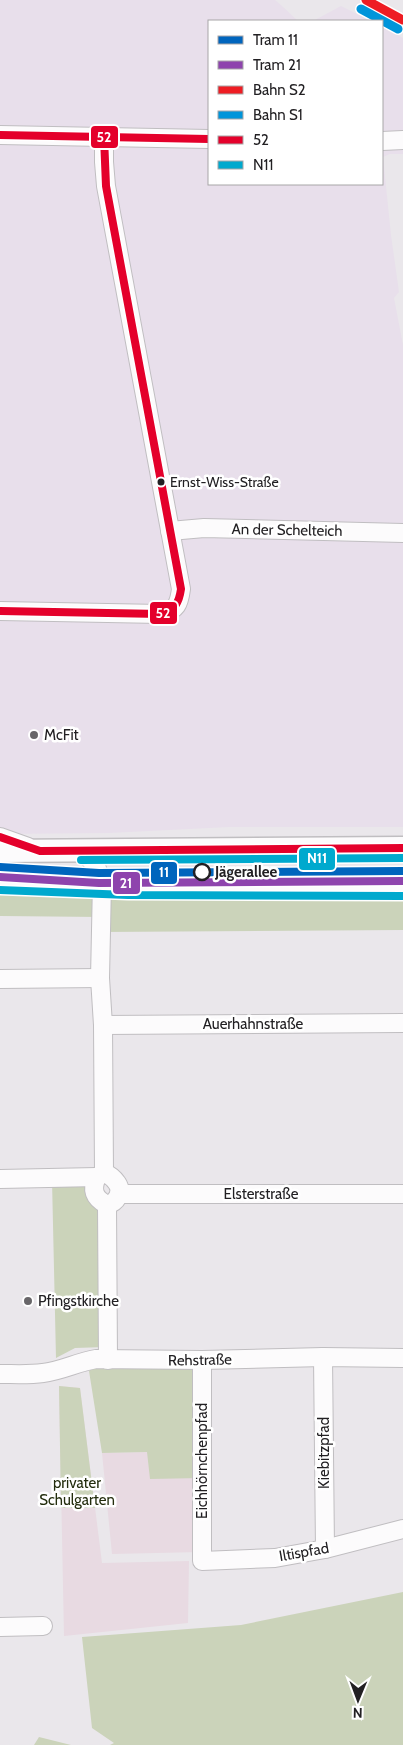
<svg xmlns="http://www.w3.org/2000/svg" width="403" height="1745" viewBox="0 0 403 1745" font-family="Cabin,sans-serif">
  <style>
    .commercial { fill: #e8dfeb }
    .education { fill: #e8dae2 }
    .green { fill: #cbd3ba }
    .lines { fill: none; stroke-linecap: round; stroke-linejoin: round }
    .minor-casing { stroke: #c0bec1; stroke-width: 20 }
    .major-casing { stroke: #c0bec1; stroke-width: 25 }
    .minor { stroke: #fcfbfc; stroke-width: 18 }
    .major { stroke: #fcfbfc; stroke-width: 22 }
    .bus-1-casing { stroke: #fff; stroke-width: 11 }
    .bus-2-casing { stroke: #fff; stroke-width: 11 }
    .bus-1 { stroke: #e4002b; stroke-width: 8 }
    .bus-2 { stroke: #00a9ce; stroke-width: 8 }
    .rail-1-casing { stroke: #fff; stroke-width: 12 }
    .rail-2-casing { stroke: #fff; stroke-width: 12 }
    .rail-1 { stroke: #ee1c23; stroke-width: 9 }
    .rail-2 { stroke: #0095da; stroke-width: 9 }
    .tram-1-casing { stroke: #fff; stroke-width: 11 }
    .tram-2-casing { stroke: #fff; stroke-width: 11 }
    .tram-1 { stroke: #0065bd; stroke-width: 8 }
    .tram-2 { stroke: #8e44ad; stroke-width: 8 }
    .bus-dot { fill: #222023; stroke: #fff; stroke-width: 2 }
    .poi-dot { fill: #686669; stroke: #fff; stroke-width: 2 }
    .stop-dot { fill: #fff; stroke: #222023; stroke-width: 2.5 }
    .labels { text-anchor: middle; stroke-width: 5; stroke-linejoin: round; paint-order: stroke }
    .bus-label { font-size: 14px; fill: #222023; stroke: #fff; text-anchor: start }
    .street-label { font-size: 15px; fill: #222023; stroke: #fff }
    .poi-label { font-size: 15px; fill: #222023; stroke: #fff; text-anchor: start }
    .stop-label { font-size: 15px; font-weight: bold; fill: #222023; stroke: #fff; text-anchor: start }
    .park-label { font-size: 15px; fill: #232d0d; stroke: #fff }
    .line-badge { stroke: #fff; stroke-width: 2 }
    .badge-label { font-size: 14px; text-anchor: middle; font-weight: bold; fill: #fff }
  </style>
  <rect width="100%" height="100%" fill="#eae7eb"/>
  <g class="commercial">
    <path d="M 0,0 L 275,0 L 282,6 L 298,21 L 209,21 L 209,184 L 382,184 L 382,27 L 403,38 L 403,154 L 390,154 L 383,157 L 391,235 L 399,292 L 394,298 L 403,345 L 403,827 L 229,827 L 109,833 L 0,834 Z"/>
    <path d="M 341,6 L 371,21 L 313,21 Z"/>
  </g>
  <g class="education">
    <path d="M 59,1386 L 80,1388 L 102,1563 L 189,1561 L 188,1623 L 64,1636 Z"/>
    <path d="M 147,1452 L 201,1478 L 201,1552 L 112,1554 L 102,1453 Z"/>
  </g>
  <g class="green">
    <path d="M 0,880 L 403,886 L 403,930 L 101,932 L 101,917 L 0,916 Z"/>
    <path d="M 94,1179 L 101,1196 L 105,1347 L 75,1348 L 56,1358 L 52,1180 Z"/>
    <path d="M 195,1364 L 201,1478 L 150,1479 L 147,1452 L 102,1453 L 89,1371 L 95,1365 Z"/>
    <path d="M 59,1386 L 80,1388 L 95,1508 L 61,1508 Z"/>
    <path d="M 403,1592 L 403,1745 L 110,1745 L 114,1743 L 92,1728 L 82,1637 L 241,1625 Z"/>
    <path d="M 39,1737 L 71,1745 L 34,1745 Z"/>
  </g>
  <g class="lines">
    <defs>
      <g id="minor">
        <path d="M 0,135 L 209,139"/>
        <path d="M 382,141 L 403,140"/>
        <path d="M 170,531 L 204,528 L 403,533"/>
        <path d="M 0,611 L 161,614 C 177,610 179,604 181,589 L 106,186 L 104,162 L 104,137"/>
        <path d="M 0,837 L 28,847"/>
        <path d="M 82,850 L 96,866 L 102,883 L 100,978 L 103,1025 L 104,1173"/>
        <path d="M 0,979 L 100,978"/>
        <path d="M 103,1025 L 403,1023"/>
        <path d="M 104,1173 C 113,1176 125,1188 117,1198 C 115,1202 110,1204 107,1205 C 94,1198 91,1190 97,1177 Z"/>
        <path d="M 0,1179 L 97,1177"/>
        <path d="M 119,1194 L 403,1194"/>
        <path d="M 107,1205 L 108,1360"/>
        <path d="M 323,1357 L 325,1549"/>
        <path d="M 202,1360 L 202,1561 L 275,1558 L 325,1549 L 403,1529"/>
        <path d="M 0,1374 C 14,1374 29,1375 43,1373 C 61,1371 78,1362 96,1359 L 202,1360 L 323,1357 L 403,1358"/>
        <path d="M 0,1627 L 43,1626"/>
      </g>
      <g id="major">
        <path d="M 0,851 L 403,848"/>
        <path d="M 0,880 L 128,885 L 403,886"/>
      </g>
    </defs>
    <use href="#minor" class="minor-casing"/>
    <use href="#major" class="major-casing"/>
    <use href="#minor" class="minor"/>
    <use href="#major" class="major"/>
    <defs>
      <g id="bus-1">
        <path d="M 0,135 L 209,139"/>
        <path d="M 0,611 L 161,614 C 175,610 179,603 181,589 L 106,186 L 104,137"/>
        <path d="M 0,837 L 40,851 L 403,848"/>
      </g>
      <g id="bus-2">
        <path d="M 81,860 L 403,858"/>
        <path d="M 0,890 L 128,895 L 403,896"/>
      </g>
    </defs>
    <use href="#bus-1" class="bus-1-casing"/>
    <use href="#bus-2" class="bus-2-casing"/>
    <use href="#bus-1" class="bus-1"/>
    <use href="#bus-2" class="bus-2"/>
    <defs>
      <path id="rail-1" d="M 366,0 L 403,20"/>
      <path id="rail-2" d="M 361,9 L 398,29"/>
    </defs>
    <use href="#rail-1" class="rail-1-casing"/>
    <use href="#rail-2" class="rail-2-casing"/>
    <use href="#rail-1" class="rail-1"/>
    <use href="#rail-2" class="rail-2"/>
    <defs>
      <path id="tram-1" d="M 0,867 L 99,873 L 403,871"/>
      <path id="tram-2" d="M 0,877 L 99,883 L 403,881"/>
    </defs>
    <use href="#tram-1" class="tram-1-casing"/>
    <use href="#tram-2" class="tram-2-casing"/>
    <use href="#tram-1" class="tram-1"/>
    <use href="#tram-2" class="tram-2"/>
  </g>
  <circle class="bus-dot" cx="161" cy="482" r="4.5"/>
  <g class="poi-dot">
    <circle cx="34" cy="735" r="5"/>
    <circle cx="28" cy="1301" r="5"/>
  </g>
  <circle class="stop-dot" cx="202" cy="872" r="8"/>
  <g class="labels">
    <g class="bus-label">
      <text x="170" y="487">Ernst-Wiss-Straße</text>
    </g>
    <g class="street-label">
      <text transform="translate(287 530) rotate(1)" y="5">An der Schelteich</text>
      <text x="253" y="1029">Auerhahnstraße</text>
      <text x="261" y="1199">Elsterstraße</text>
      <text transform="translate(200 1360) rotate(-1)" y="5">Rehstraße</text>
      <text transform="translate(324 1453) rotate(-90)" y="5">Kiebitzpfad</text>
      <text transform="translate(202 1461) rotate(-90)" y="5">Eichhörnchenpfad</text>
      <text transform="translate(304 1552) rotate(-10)" y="5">Iltispfad</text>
    </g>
    <g class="poi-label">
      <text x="44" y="740">McFit</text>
      <text x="38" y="1306">Pfingstkirche</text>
    </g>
    <g class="stop-label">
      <text x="215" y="877">Jägerallee</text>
    </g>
    <g class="park-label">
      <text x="77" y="1488">privater<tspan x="77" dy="17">Schulgarten</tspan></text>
    </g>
  </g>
  <g class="line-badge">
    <rect x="90" y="125" width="29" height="24" rx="5" fill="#e4002b"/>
    <rect x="149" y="601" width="29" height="24" rx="5" fill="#e4002b"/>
    <rect x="298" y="847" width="38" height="24" rx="5" fill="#00a9ce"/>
    <rect x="150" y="861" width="28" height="24" rx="5" fill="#0065bd"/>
    <rect x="112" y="871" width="29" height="24" rx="5" fill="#8e44ad"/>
  </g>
  <g class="badge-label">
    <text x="104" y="142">52</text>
    <text x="163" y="618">52</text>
    <text x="317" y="863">N11</text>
    <text x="164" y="877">11</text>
    <text x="126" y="888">21</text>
  </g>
  <rect x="208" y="20" width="175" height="165" fill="#ffffff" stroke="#a7a6a7"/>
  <rect x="218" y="36" width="25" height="8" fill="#0065bd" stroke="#a7a6a7"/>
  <text x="253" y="45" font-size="15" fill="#222023">Tram 11</text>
  <rect x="218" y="61" width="25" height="8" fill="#8e44ad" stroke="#a7a6a7"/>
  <text x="253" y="70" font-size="15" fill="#222023">Tram 21</text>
  <rect x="218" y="86" width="25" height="8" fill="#ee1c23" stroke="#a7a6a7"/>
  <text x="253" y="95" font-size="15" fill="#222023">Bahn S2</text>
  <rect x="218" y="111" width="25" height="8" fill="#0095da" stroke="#a7a6a7"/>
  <text x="253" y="120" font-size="15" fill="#222023">Bahn S1</text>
  <rect x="218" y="136" width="25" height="8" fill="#e4002b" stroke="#a7a6a7"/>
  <text x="253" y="145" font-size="15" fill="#222023">52</text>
  <rect x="218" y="161" width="25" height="8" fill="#00a9ce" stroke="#a7a6a7"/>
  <text x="253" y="170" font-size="15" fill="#222023">N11</text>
  <g transform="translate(358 1700) rotate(181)" stroke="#ffffff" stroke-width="4" paint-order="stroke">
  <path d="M0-4L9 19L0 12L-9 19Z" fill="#222023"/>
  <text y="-8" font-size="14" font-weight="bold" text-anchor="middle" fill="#222023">N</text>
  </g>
</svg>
